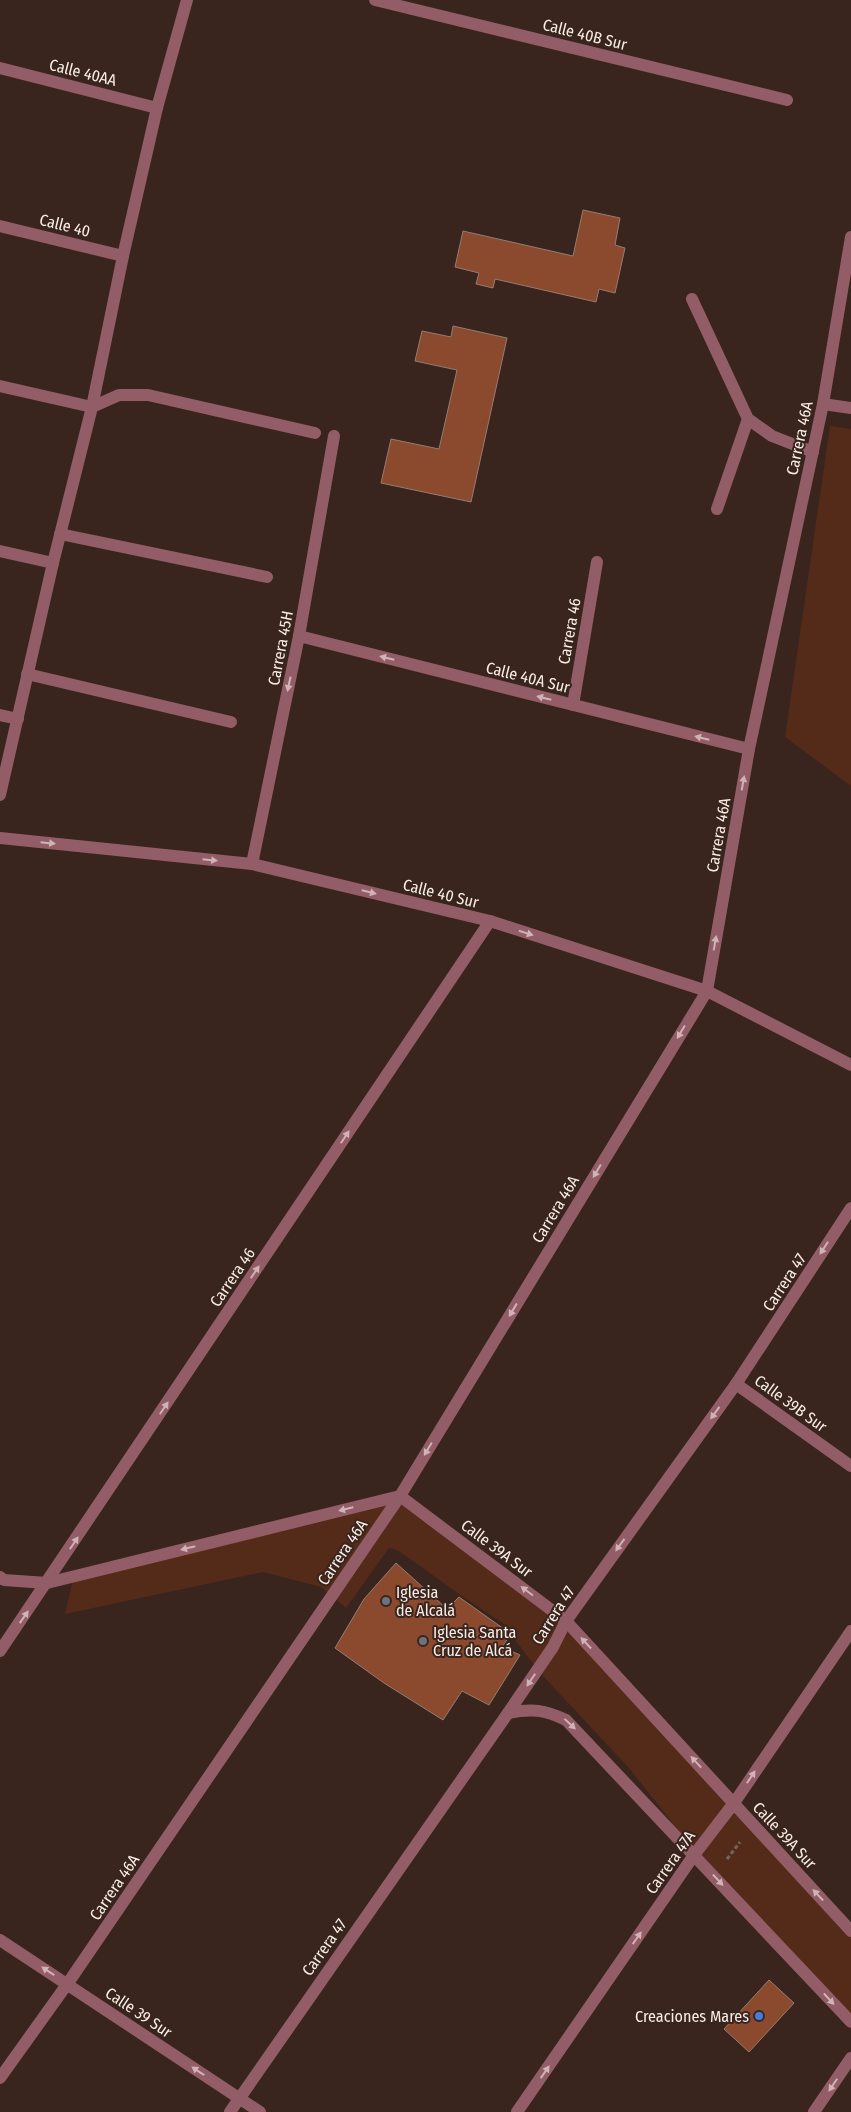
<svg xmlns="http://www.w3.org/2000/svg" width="851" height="2112" viewBox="0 0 851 2112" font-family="'Fira Sans Condensed',sans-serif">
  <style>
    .green { fill: #542a19 }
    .building { fill: #8b492d; stroke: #947d73 }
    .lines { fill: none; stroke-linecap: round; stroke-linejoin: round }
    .path { stroke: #76655e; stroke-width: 3; stroke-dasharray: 4 2.5; stroke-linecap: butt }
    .service { stroke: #935d68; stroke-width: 12 }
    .minor { stroke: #935d68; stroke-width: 12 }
    .tertiary { stroke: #935d68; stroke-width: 12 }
    .oneway { fill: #d0b3b4 }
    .worship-dot { fill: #6b7280; stroke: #39251e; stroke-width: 2 }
    .shop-dot { fill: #3f7fe0; stroke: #39251e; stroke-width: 2 }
    .labels { text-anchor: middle; stroke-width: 4; stroke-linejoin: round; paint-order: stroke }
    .street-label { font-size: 16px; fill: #f9ece6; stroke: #39251e }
    .poi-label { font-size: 16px; fill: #f9ece6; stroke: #39251e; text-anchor: start }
  </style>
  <rect width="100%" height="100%" fill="#39251e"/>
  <g class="green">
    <path d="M 830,426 L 851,429 L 851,786 L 785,737 Z"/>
    <path d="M 399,1500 L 538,1599 L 851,1931 L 851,2019 L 715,1877 L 629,1768 L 543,1676 L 515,1640 L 516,1632 L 459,1594 L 399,1551 L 389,1548 L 346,1608 L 321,1587 L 263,1572 L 65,1614 L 73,1580 Z"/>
  </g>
  <g class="building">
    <path d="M 583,210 L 620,218 L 615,245 L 625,248 L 615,293 L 599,289 L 596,302 L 495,279 L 493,288 L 476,284 L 479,273 L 455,267 L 463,231 L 573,256 Z"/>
    <path d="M 453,326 L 507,338 L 471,502 L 381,483 L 391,439 L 439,449 L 457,370 L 415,361 L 422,331 L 451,337 Z"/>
    <path d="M 396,1563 L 447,1609 L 459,1597 L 511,1634 L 502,1647 L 520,1655 L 489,1705 L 462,1691 L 443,1720 L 384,1683 L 335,1648 L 364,1599 Z"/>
    <path d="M 769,1980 L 794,2003 L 749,2052 L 724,2029 Z"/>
  </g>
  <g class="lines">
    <path class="path" d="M 727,1859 L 740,1842"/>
    <g class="service">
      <path d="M 692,299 L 748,419 L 772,436 L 813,452"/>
      <path d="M 717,509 L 748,419"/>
    </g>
    <g class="minor">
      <path d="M 375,0 L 787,100"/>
      <path d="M 0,68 L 157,108"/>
      <path d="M 0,226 L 123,256"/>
      <path d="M 0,386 L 92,407 L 119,395 L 148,395 L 315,433"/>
      <path d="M 823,404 L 851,408"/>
      <path d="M 60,534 L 267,577"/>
      <path d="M 0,551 L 53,563"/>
      <path d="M 299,636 L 749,749"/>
      <path d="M 27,674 L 231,722"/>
      <path d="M 573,705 L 597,562"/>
      <path d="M 0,715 L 18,719"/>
      <path d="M 0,795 L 53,563 L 92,407 L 123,256 L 157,108 L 187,0"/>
      <path d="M 0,838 L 252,864 L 490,921 L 707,991 L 851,1065"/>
      <path d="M 252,864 L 299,636 L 334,436"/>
      <path d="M 736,1384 L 851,1466"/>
      <path d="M 0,1577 L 4,1580 L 47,1583 L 400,1496 L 566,1621 L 851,1931"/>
      <path d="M 0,1651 L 490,921"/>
      <path d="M 508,1713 C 532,1708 545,1710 566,1720 L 851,2022"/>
      <path d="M 0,2078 L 68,1983 L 400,1496 L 707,991 L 749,749 L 823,404 L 851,237"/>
      <path d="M 230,2112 L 508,1713 L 553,1647 L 566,1621 L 736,1384 L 851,1208"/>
      <path d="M 517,2112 L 694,1855 L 734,1803 L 851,1631"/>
      <path d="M 814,2112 L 851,2058"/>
    </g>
    <path class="tertiary" d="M 0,1940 L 260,2112"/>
  </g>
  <defs><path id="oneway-solid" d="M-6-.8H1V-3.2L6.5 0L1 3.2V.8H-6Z" transform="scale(1.25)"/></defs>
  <g class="oneway">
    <use href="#oneway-solid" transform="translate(387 658) rotate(-166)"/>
    <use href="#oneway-solid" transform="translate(289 684) rotate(102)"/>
    <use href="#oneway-solid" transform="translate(544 698) rotate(-166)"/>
    <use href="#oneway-solid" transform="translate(702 738) rotate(-166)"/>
    <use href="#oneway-solid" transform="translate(743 783) rotate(-80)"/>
    <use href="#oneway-solid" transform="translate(48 843) rotate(6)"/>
    <use href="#oneway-solid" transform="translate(210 860) rotate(6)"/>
    <use href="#oneway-solid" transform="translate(369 892) rotate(14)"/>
    <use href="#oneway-solid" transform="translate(526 933) rotate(18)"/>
    <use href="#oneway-solid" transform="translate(715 943) rotate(-80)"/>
    <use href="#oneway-solid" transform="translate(681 1032) rotate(121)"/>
    <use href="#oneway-solid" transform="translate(345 1137) rotate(-56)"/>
    <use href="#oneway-solid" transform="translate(597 1171) rotate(121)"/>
    <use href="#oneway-solid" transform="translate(824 1248) rotate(123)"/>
    <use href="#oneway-solid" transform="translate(255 1272) rotate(-56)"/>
    <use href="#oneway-solid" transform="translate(513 1310) rotate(121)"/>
    <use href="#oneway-solid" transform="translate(164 1408) rotate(-56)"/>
    <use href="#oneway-solid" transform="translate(715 1413) rotate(126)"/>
    <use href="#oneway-solid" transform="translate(428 1449) rotate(121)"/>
    <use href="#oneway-solid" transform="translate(346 1509) rotate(166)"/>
    <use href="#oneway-solid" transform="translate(74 1543) rotate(-56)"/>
    <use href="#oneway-solid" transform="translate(620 1545) rotate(126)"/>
    <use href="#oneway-solid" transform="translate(188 1548) rotate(166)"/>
    <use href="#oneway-solid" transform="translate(527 1591) rotate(-143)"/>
    <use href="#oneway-solid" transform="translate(24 1617) rotate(-55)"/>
    <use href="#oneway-solid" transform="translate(586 1643) rotate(-133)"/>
    <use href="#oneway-solid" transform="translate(531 1680) rotate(124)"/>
    <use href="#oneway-solid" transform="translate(570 1724) rotate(43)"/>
    <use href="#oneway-solid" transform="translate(696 1762) rotate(-133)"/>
    <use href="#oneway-solid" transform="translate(751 1777) rotate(-56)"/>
    <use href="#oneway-solid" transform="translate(718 1880) rotate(47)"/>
    <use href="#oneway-solid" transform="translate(818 1895) rotate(-133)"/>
    <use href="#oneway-solid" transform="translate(637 1938) rotate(-55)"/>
    <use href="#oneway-solid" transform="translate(48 1971) rotate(-147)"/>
    <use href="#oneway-solid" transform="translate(829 1999) rotate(47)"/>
    <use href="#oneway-solid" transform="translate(198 2071) rotate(-146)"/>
    <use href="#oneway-solid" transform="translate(545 2072) rotate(-55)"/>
    <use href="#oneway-solid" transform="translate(833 2085) rotate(124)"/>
  </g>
  <g class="worship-dot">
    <circle cx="386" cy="1601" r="5"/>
    <circle cx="423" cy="1641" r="5"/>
  </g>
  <circle class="shop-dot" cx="759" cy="2016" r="5"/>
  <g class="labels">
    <g class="street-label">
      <text transform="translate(585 34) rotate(14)" y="6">Calle 40B Sur</text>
      <text transform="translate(83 72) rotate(14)" y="6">Calle 40AA</text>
      <text transform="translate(65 225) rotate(14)" y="6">Calle 40</text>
      <text transform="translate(799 438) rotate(-78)" y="6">Carrera 46A</text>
      <text transform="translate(569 631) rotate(-80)" y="6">Carrera 46</text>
      <text transform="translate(280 648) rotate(-79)" y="6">Carrera 45H</text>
      <text transform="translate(528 677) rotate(14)" y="6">Calle 40A Sur</text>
      <text transform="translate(718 835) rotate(-80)" y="6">Carrera 46A</text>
      <text transform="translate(441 893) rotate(14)" y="6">Calle 40 Sur</text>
      <text transform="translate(555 1209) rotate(-59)" y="6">Carrera 46A</text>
      <text transform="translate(232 1277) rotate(-56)" y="6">Carrera 46</text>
      <text transform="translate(784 1282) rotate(-57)" y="6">Carrera 47</text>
      <text transform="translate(791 1403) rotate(36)" y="6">Calle 39B Sur</text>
      <text transform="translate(497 1548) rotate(37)" y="6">Calle 39A Sur</text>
      <text transform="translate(342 1552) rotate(-56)" y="6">Carrera 46A</text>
      <text transform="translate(553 1615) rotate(-58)" y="6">Carrera 47</text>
      <text transform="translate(785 1835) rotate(47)" y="6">Calle 39A Sur</text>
      <text transform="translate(670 1862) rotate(-55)" y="6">Carrera 47A</text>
      <text transform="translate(114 1887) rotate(-56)" y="6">Carrera 46A</text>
      <text transform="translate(324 1947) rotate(-55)" y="6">Carrera 47</text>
      <text transform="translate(139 2012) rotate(34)" y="6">Calle 39 Sur</text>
    </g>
    <g class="poi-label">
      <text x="396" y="1598">Iglesia<tspan x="396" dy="18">de Alcalá</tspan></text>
      <text x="433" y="1638">Iglesia Santa<tspan x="433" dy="18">Cruz de Alcá</tspan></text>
      <text x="749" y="2022" text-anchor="end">Creaciones Mares</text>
    </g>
  </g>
</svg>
